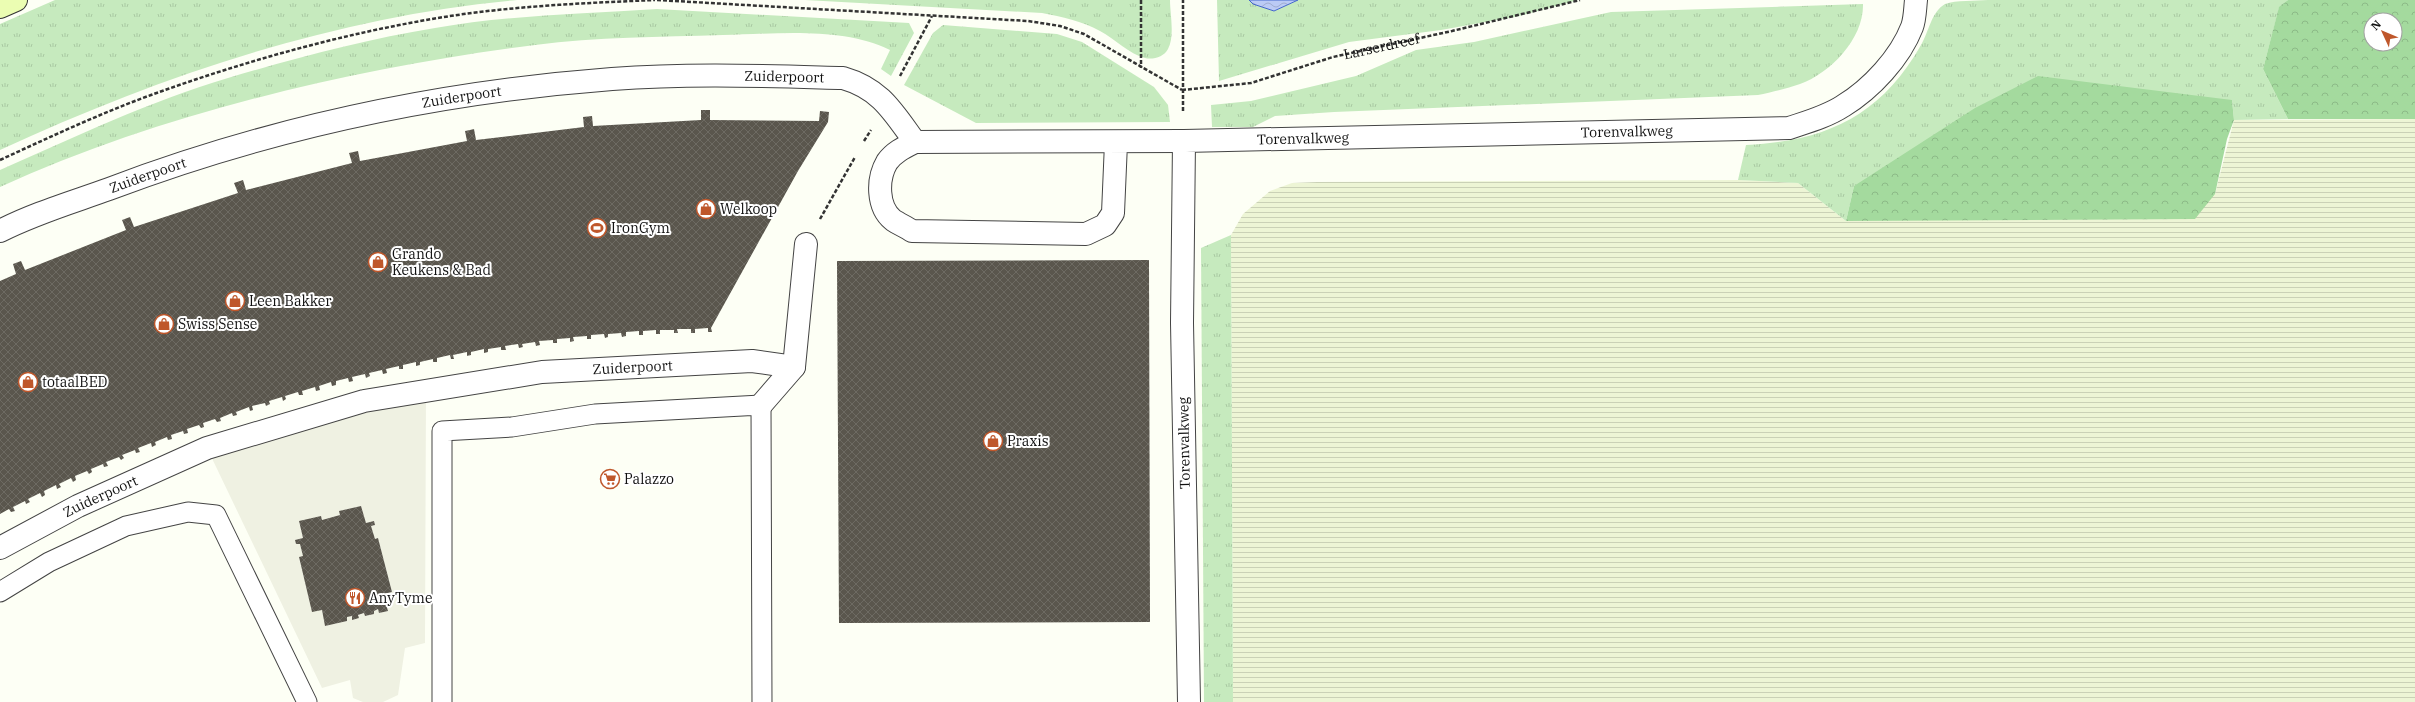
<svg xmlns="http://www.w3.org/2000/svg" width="2415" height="702" viewBox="0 0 2415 702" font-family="'IBM Plex Serif',serif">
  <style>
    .farmland { fill: url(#farmland-rules) }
    .grass { fill: url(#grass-tufts) }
    .forest { fill: url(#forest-crowns); fill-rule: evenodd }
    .plaza { fill: #eff1e2; fill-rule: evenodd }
    .water { fill: url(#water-waves); stroke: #4366cb }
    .building { fill: url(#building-cross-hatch) }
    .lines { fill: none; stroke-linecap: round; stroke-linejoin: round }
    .service-casing { stroke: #444; stroke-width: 21 }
    .pedestrian-casing { stroke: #444; stroke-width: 24 }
    .minor-casing { stroke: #444; stroke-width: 24 }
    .tertiary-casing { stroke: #444; stroke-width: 24 }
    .secondary-casing { stroke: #333; stroke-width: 24 }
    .path { stroke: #333; stroke-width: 2.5; stroke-dasharray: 4 2; stroke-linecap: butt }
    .service { stroke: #fff; stroke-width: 19 }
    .pedestrian { stroke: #fff; stroke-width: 22 }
    .minor { stroke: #fff; stroke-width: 22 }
    .tertiary { stroke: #fff; stroke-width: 22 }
    .secondary { stroke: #ebfdb2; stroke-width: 22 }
    .labels { text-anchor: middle; stroke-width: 4; stroke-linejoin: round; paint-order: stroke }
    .street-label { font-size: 14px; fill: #111; stroke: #fff }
    .poi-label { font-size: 14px; fill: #111; stroke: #fff; text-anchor: start }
  </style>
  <defs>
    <pattern id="farmland-rules" width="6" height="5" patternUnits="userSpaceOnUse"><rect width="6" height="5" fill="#edf5d5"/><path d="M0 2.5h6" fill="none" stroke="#cad1b6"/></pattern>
    <pattern id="grass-tufts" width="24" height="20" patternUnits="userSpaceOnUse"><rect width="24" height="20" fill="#c6eabe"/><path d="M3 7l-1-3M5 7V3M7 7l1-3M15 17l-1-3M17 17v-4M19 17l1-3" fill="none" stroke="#a9c8a2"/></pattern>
    <pattern id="forest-crowns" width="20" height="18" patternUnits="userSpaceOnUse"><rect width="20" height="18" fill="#a4da9e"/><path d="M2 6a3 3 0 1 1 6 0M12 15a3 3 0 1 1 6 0" fill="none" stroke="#8cba87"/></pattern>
    <pattern id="water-waves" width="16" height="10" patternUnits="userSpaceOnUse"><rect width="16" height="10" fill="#bbcbf5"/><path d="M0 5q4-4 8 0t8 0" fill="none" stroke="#a0add1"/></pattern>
    <pattern id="building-cross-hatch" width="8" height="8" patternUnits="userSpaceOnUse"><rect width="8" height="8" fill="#5a564d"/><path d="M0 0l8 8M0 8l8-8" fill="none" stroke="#6d6a62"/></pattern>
  </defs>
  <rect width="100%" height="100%" fill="#fdfff5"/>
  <path class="farmland" d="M 2415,119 L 2415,702 L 1233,702 L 1231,235 L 1243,214 L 1270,191 L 1292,183 L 1317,182 L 1738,180 L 1798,183 L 1846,221 L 2215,194 L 2234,120 Z"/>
  <g class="grass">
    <path d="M 55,0 L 517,0 C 338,16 162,75 0,150 L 0,24 Z"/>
    <path d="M 805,0 L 1170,0 C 1170,14 1175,36 1168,49 C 1164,57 1153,60 1145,58 C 1129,54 1115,39 1100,31 C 1082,21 1062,17 1042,13 Z"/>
    <path d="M 1217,0 L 1249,0 L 1274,11 L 1298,0 L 1578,0 L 1519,16 L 1441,30 L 1349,42 L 1219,81 Z"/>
    <path d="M 1988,0 L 2288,0 L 2279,8 L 2263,69 L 2288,119 L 2234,120 L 2232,100 L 1854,186 L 1846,221 L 1798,183 L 1738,180 L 1746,145 C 1825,141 1880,117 1921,45 C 1929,32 1931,12 1945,4 C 1956,0 1975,1 1988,0 Z"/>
    <path d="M 1863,4 C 1864,38 1831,73 1800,84 C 1786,89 1771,92 1758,95 L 1334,112 L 1275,116 L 1253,127 L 1212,127 L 1211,105 L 1251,101 L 1356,76 L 1416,50 L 1474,42 L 1611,12 Z"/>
    <path d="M 657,9 L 909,23 L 914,33 L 891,76 L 881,69 L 890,50 C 842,26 775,34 723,35 C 660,37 597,37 535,45 C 356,68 165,112 0,187 L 0,170 C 75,137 150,101 228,78 C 296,58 366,39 435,28 C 508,15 583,14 657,9 Z"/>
    <path d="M 943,25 L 1057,34 L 1082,42 L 1154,87 L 1168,105 L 1170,122 L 976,123 L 904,85 L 933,33 Z"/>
    <path d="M 1231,235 L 1233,702 L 1204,702 L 1201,248 Z"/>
  </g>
  <g class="forest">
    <path d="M 2288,0 L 2415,0 L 2415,119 L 2288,119 L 2263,69 L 2279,7 ZM 2371,20 L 2395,20 L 2395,44 L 2371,44 Z"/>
    <path d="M 2038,76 L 2232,100 L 2234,120 L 2227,139 L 2215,194 L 2195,219 L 1846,221 L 1854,186 L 1975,108 Z"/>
  </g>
  <path class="plaza" d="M 426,391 L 425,643 L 405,648 L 398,695 L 383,702 L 363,702 L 353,698 L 350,680 L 322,688 L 207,448 ZM 361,506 L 366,523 L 374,521 L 375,525 L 371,526 L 375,539 L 378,538 L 392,592 L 383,594 L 388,611 L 379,613 L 378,609 L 374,611 L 374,614 L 365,616 L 364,613 L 352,619 L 352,616 L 347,617 L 347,621 L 325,626 L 322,610 L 312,611 L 299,558 L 303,556 L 300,544 L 296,544 L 295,540 L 303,538 L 299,522 L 321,516 L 322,520 L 340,515 L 340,511 Z"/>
  <path class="water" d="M 1249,0 L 1298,0 L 1274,11 L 1253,4 Z"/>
  <g class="building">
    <path d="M 701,110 L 710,110 L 710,120 L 819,121 L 820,111 L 829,112 L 828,122 L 798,171 L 711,328 L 712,332 L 708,332 L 708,328 L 695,329 L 695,333 L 691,333 L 691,329 L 677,329 L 678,333 L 674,333 L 674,330 L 660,330 L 660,334 L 656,334 L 656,330 L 643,331 L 643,335 L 639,335 L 639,331 L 626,332 L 626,336 L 622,337 L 621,333 L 608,334 L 608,337 L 605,338 L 604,334 L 591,335 L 591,339 L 587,339 L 587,336 L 573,337 L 574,341 L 570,342 L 570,338 L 557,339 L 557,343 L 553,343 L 553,340 L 539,341 L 540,345 L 536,346 L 535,342 L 522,344 L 523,347 L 519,348 L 518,344 L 505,346 L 506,350 L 501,350 L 501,347 L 488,349 L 488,352 L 484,353 L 484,349 L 471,352 L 471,355 L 467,356 L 467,352 L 453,355 L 454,359 L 451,359 L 450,355 L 437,358 L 437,362 L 433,362 L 433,359 L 420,362 L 420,365 L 416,366 L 416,362 L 403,365 L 403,369 L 399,369 L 399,366 L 386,369 L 387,373 L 383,374 L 382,370 L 369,373 L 370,376 L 366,378 L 365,374 L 352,377 L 353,381 L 349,382 L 348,378 L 336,381 L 336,385 L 332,386 L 331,382 L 319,386 L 320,390 L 316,391 L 315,387 L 302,391 L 303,395 L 299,395 L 298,392 L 285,396 L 286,399 L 283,401 L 282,397 L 269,401 L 270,404 L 266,406 L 265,403 L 252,406 L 253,410 L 250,411 L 249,407 L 236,412 L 237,415 L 233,416 L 232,413 L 220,418 L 221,421 L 217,422 L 215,419 L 203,423 L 204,427 L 201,428 L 199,425 L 187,429 L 188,433 L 184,434 L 183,431 L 171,435 L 172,439 L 168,440 L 167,437 L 155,442 L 156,445 L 152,447 L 151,443 L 138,448 L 140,452 L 136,453 L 135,450 L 122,455 L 124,458 L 121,460 L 119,457 L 106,462 L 108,466 L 104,467 L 103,464 L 91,469 L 92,472 L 89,474 L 87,471 L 75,476 L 76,480 L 73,482 L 71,478 L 59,484 L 61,487 L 57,489 L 56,485 L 44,491 L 45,495 L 42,497 L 40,493 L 28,499 L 30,502 L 26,504 L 25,501 L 13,507 L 15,511 L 11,512 L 9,509 L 0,514 L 0,281 L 16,274 L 13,264 L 21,261 L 25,270 L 126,230 L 122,220 L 130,217 L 134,227 L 238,193 L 234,183 L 243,180 L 246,190 L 352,163 L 349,153 L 358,151 L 360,161 L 467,141 L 465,131 L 470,130 L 474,129 L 476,140 L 584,127 L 583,117 L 592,116 L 593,126 L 701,120 Z"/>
    <path d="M 1149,260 L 1150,622 L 839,623 L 837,261 Z"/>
    <path d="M 361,506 L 366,523 L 374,521 L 375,525 L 371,526 L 375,539 L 378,538 L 392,592 L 383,594 L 388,611 L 379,613 L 378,609 L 374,611 L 374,614 L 365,616 L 364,613 L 358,615 L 359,618 L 352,620 L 352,616 L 347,617 L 347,621 L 325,626 L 322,610 L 312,612 L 299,557 L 303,556 L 300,544 L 296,544 L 295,540 L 303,538 L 299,521 L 321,516 L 322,520 L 340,515 L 339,511 Z"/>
  </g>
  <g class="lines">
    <defs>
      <g id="service">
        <path d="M 0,592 L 49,562 L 126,526 L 188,512 L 216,515 L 307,702"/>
        <path d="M 442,702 L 442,431 L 512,427 L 595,414 L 761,405 L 762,702"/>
      </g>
      <g id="pedestrian">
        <path d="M 761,405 L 794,367 L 806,244"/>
        <path id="s2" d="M 0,548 L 78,506 L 207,448 L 364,401 L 542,372 L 752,361 L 794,367"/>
      </g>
      <g id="minor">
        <path d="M 1116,143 L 1113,213 L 1105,225 L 1086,234 L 912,231 C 906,227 899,224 893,220 C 877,207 877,179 887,162 C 894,152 905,147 915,142 L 1184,141"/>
        <path id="s3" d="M 0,231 C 35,213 73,202 109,189 C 270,128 441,92 612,79 C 689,73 766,76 843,78 C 881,89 893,112 915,142"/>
      </g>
      <g id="tertiary">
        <path id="s4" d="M 1189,702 L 1182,323 L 1184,141 L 1789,128 C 1807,122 1826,117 1843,106 C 1871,89 1900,58 1912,27 C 1915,19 1915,9 1916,0"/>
      </g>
      <path id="secondary" d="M 0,7 L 16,0"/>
    </defs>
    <use href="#service" class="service-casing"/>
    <use href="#pedestrian" class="pedestrian-casing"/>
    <use href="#minor" class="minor-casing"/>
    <use href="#tertiary" class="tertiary-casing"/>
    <use href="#secondary" class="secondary-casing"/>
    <g class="path">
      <path d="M 657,0 L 1028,21 L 1060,26 L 1084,34 L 1182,90"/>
      <path d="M 1141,0 L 1141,68"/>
      <path d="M 900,76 L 932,16"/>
      <path id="s1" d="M 1182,90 L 1251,83 L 1333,57 L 1452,31 L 1580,0"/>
      <path d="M 1183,111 L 1183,0"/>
      <path d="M 864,141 L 871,130"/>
      <path d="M 0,160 C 50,137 99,114 151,95 C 245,61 345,33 444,17 C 513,6 585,3 655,0"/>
      <path d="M 820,219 L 855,157"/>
    </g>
    <use href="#service" class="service"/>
    <use href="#pedestrian" class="pedestrian"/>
    <use href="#minor" class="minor"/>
    <use href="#tertiary" class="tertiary"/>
    <use href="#secondary" class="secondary"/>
  </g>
  <defs>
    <symbol id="shop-ring" viewBox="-11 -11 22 22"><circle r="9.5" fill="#fff" stroke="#bf572b" stroke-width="1.5"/><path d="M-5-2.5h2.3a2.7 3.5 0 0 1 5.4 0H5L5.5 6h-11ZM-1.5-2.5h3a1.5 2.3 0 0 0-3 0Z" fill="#bf572b"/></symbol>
    <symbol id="stadium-ring" viewBox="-11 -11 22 22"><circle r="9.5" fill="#fff" stroke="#bf572b" stroke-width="1.5"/><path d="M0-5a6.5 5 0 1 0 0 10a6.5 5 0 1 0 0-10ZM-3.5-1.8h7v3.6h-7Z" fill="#bf572b"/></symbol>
    <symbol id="supermarket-ring" viewBox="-11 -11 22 22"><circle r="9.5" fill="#fff" stroke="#bf572b" stroke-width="1.5"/><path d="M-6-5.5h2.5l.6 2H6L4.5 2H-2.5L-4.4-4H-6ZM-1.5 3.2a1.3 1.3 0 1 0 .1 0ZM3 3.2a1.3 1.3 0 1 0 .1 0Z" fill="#bf572b"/></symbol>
    <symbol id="restaurant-ring" viewBox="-11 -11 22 22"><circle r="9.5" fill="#fff" stroke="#bf572b" stroke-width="1.5"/><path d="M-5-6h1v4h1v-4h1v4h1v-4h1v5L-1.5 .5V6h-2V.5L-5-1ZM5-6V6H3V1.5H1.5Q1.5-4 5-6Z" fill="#bf572b"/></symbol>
  </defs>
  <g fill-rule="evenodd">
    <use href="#shop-ring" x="695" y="198" width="22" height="22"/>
    <use href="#stadium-ring" x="586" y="217" width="22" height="22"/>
    <use href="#shop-ring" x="367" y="251" width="22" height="22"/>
    <use href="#shop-ring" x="224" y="290" width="22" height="22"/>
    <use href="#shop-ring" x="153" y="313" width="22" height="22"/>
    <use href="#shop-ring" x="17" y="371" width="22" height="22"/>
    <use href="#shop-ring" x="982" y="430" width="22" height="22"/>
    <use href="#supermarket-ring" x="599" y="468" width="22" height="22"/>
    <use href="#restaurant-ring" x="344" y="587" width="22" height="22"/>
  </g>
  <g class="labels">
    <g class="street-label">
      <text dy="5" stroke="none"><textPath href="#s1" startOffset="205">Larserdreef</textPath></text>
      <text dy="5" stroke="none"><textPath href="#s3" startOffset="806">Zuiderpoort</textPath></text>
      <text dy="5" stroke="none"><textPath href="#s3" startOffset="482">Zuiderpoort</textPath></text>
      <text dy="5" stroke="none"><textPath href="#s4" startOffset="1004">Torenvalkweg</textPath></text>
      <text dy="5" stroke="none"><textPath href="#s4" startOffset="680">Torenvalkweg</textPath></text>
      <text dy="5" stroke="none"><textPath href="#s3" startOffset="158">Zuiderpoort</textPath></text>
      <text dy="5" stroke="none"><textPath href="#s2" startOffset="665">Zuiderpoort</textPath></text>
      <text transform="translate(1184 443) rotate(-91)" y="5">Torenvalkweg</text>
      <text dy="5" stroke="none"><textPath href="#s2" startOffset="113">Zuiderpoort</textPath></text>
    </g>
    <g class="poi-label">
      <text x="720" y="214">Welkoop</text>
      <text x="611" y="233">IronGym</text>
      <text x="392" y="259">Grando<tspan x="392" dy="16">Keukens &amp; Bad</tspan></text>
      <text x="249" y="306">Leen Bakker</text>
      <text x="178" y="329">Swiss Sense</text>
      <text x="42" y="387">totaalBED</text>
      <text x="1007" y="446">Praxis</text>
      <text x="624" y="484">Palazzo</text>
      <text x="369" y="603">AnyTyme</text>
    </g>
  </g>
  <g transform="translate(2383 32) rotate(314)"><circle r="19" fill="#ffffff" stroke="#a0a0a0"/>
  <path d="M0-3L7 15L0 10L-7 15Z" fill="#bf572b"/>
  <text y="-6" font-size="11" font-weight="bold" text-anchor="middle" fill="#111111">N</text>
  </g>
</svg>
